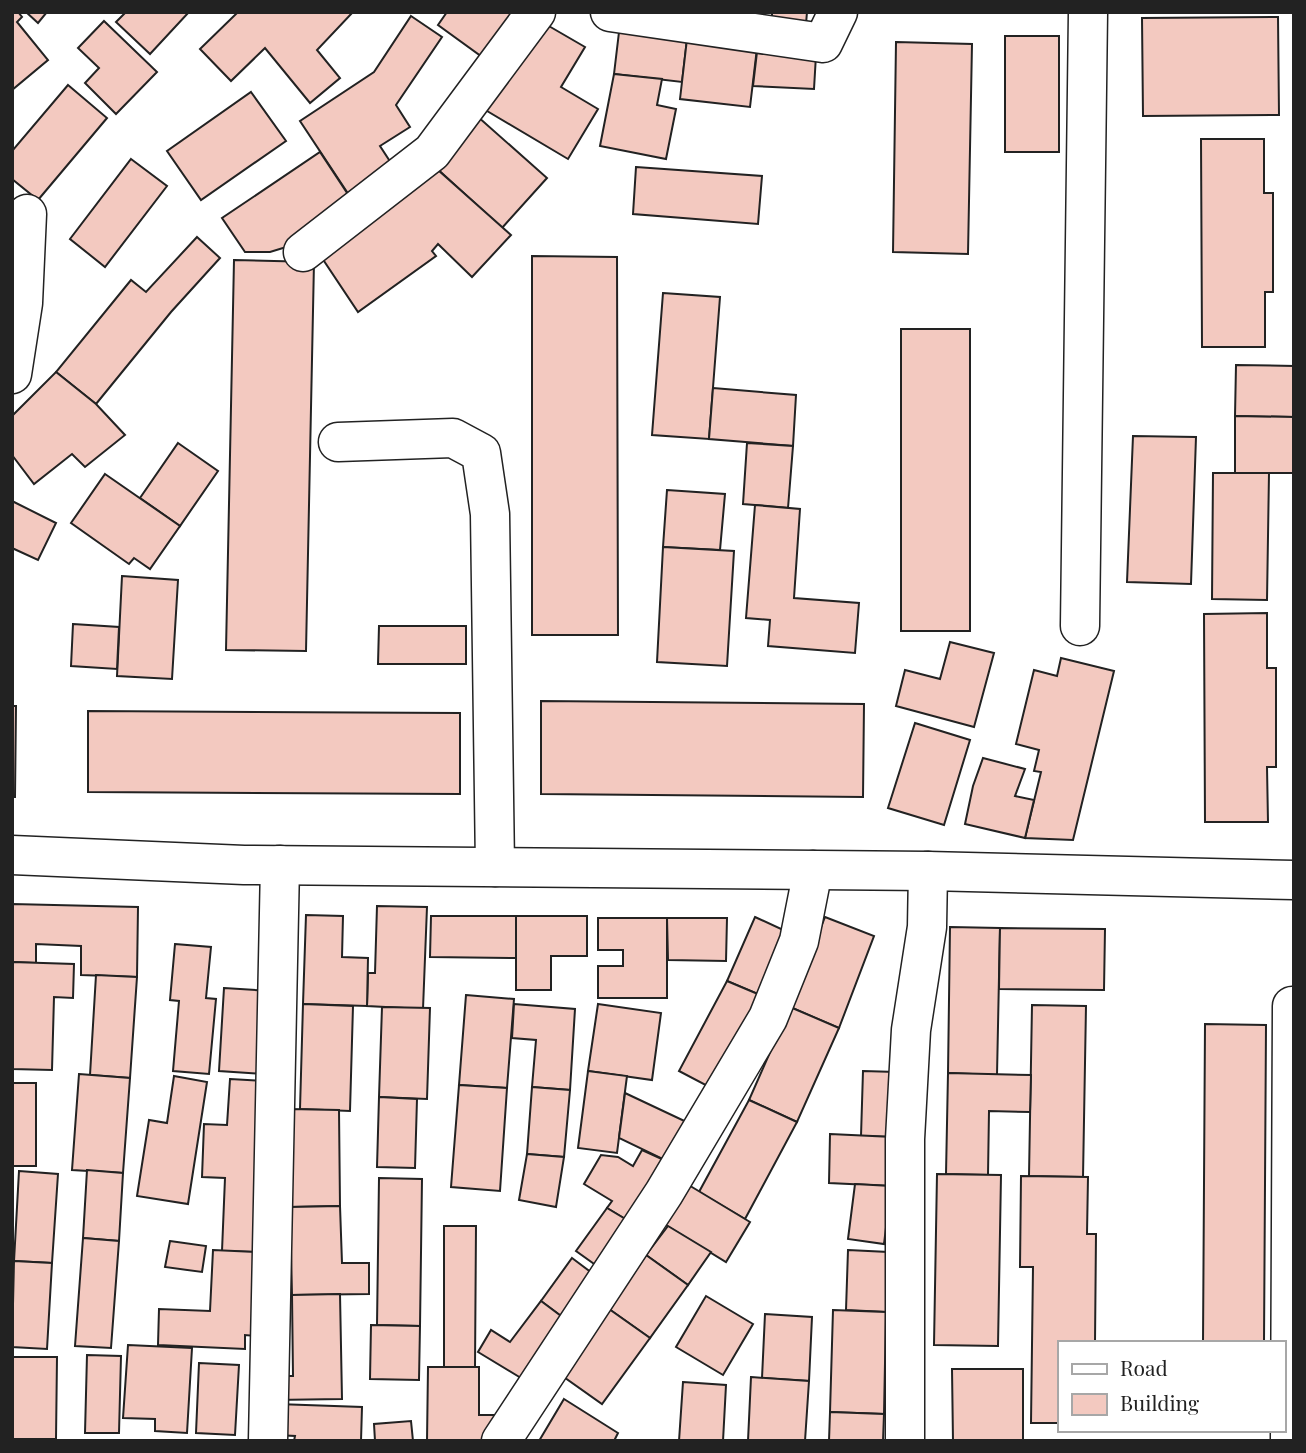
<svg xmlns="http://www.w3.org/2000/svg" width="1306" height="1453" viewBox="0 0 1306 1453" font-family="'Playfair Display',serif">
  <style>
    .building { fill: #f3c9c0; stroke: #222; stroke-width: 2 }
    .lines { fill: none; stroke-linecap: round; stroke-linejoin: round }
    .minor-casing { stroke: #222; stroke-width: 41 }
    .minor { stroke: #fff; stroke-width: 38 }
  </style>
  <rect width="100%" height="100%" fill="#fff"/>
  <g class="building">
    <path d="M 12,12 L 18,12 L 22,17 L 17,22 L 48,60 L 12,90 Z"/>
    <path d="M 26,12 L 47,12 L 38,23 Z"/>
    <path d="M 126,12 L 189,12 L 150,54 L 116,22 Z"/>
    <path d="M 238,12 L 353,12 L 317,50 L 340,78 L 310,103 L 265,48 L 231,81 L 200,49 Z"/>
    <path d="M 447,12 L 517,12 L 485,59 L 438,25 Z"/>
    <path d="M 772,12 L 807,12 L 806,24 L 772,22 Z"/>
    <path d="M 411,16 L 442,37 L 396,105 L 410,127 L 380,146 L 393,166 L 349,195 L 300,121 L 374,72 Z"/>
    <path d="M 1278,17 L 1279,115 L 1143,116 L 1142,18 Z"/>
    <path d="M 535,18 L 585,47 L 561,87 L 598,109 L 568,159 L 482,108 Z"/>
    <path d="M 104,21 L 157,72 L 116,114 L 85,83 L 99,68 L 78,48 Z"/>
    <path d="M 619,32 L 687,39 L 682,82 L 614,74 Z"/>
    <rect x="1005" y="36" width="54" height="116"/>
    <path d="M 687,39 L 757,48 L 750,107 L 680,99 Z"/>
    <path d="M 896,42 L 972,44 L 968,254 L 893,252 Z"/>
    <path d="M 757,52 L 816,55 L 814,89 L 753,86 Z"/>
    <path d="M 614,74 L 662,79 L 657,105 L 676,109 L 666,159 L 600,146 Z"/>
    <path d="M 68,85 L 107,118 L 38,200 L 12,179 L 12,151 Z"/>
    <path d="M 251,92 L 286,141 L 201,200 L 167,151 Z"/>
    <path d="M 477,116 L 547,178 L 502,228 L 433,165 Z"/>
    <path d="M 1201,139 L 1264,139 L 1264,193 L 1273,193 L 1273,292 L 1265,292 L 1265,347 L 1202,347 Z"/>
    <path d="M 320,152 L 355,205 L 296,244 L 270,252 L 245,252 L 222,218 Z"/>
    <path d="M 131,159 L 167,186 L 105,267 L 70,239 Z"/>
    <path d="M 429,162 L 511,235 L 472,277 L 438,244 L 432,251 L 436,256 L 358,312 L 318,252 Z"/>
    <path d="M 636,167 L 762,176 L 758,224 L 633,214 Z"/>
    <path d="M 197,237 L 220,258 L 171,312 L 96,404 L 56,372 L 131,280 L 146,292 Z"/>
    <path d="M 532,256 L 617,257 L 618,635 L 532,635 Z"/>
    <path d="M 234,260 L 314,262 L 306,651 L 226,650 Z"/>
    <path d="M 663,293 L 720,297 L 709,439 L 652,435 Z"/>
    <rect x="901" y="329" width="69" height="302"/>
    <path d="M 1236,365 L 1294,366 L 1294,417 L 1235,416 Z"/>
    <path d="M 56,372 L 96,404 L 125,435 L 85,467 L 72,454 L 34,484 L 12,455 L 12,416 Z"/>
    <path d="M 713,388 L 796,395 L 793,446 L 709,439 Z"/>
    <path d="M 1235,416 L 1294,417 L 1294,473 L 1235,473 Z"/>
    <path d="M 1133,436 L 1196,437 L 1191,584 L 1127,582 Z"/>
    <path d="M 178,443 L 218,471 L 180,526 L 140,498 Z"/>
    <path d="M 747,443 L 793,446 L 788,508 L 743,504 Z"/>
    <path d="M 1213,473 L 1269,473 L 1267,600 L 1212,599 Z"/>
    <path d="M 105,474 L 180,526 L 150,569 L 134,558 L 129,564 L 71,523 Z"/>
    <path d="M 667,490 L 725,494 L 720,550 L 663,547 Z"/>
    <path d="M 12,501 L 56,523 L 38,560 L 12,548 Z"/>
    <path d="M 755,505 L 800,509 L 794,598 L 859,603 L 855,653 L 768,646 L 770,620 L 746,618 Z"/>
    <path d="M 663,547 L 734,551 L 727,666 L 657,662 Z"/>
    <path d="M 122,576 L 178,580 L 172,679 L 117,676 Z"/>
    <path d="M 1267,613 L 1267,668 L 1276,668 L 1276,767 L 1267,767 L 1268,822 L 1205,822 L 1204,614 Z"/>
    <path d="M 73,624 L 119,627 L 117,669 L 71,666 Z"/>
    <path d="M 379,626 L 466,626 L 466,664 L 378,664 Z"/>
    <path d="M 950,642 L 994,653 L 974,727 L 896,706 L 905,670 L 940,679 Z"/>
    <path d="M 1061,658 L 1114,671 L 1073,840 L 1025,838 L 1041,772 L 1034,771 L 1039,750 L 1016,744 L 1034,670 L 1057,676 Z"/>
    <path d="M 541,701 L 864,704 L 863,797 L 541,794 Z"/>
    <path d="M 12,706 L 16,706 L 15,797 L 12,797 Z"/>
    <path d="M 88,711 L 460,713 L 460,794 L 88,792 Z"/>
    <path d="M 915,723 L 970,740 L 944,825 L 888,808 Z"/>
    <path d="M 983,758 L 1025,769 L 1015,796 L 1034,800 L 1025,838 L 965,824 L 973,786 Z"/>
    <path d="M 12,904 L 138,907 L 137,977 L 81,975 L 81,946 L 36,944 L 36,963 L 12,962 Z"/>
    <path d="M 377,906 L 427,907 L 423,1009 L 367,1006 L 368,973 L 375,973 Z"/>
    <path d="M 306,915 L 343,916 L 342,957 L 368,958 L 367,1006 L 303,1004 Z"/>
    <path d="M 431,916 L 516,916 L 517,958 L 430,957 Z"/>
    <path d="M 516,916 L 587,916 L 587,956 L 551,956 L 551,990 L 516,990 Z"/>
    <path d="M 755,917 L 792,934 L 765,997 L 727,981 Z"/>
    <path d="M 825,917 L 874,936 L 839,1028 L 790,1007 Z"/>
    <path d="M 598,918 L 667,918 L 667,998 L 598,998 L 598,966 L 623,966 L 623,950 L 598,950 Z"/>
    <path d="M 667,918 L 727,918 L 726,961 L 668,960 Z"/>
    <path d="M 950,927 L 1000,928 L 997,1075 L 948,1073 Z"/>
    <path d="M 1000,928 L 1105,929 L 1104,990 L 999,989 Z"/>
    <path d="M 175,944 L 211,947 L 206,998 L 216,999 L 209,1074 L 173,1071 L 179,1001 L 170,1000 Z"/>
    <path d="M 12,962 L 74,964 L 73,998 L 54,997 L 52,1070 L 12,1069 Z"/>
    <path d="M 96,975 L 137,977 L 130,1078 L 90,1075 Z"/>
    <path d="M 727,981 L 765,997 L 715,1090 L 679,1071 Z"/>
    <path d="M 224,988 L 270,991 L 264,1074 L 219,1071 Z"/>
    <path d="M 466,995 L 514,999 L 507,1088 L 459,1085 Z"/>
    <path d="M 303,1004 L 353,1006 L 350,1111 L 300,1109 Z"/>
    <path d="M 514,1004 L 575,1009 L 570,1090 L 532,1087 L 536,1040 L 512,1038 Z"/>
    <path d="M 598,1004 L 661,1013 L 652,1080 L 588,1071 Z"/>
    <path d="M 1032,1005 L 1086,1006 L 1083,1177 L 1029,1176 Z"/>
    <path d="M 382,1007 L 430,1008 L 427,1099 L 379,1097 Z"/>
    <path d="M 790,1007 L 839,1028 L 797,1122 L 749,1100 Z"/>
    <path d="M 1205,1024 L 1266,1025 L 1264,1343 L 1203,1343 Z"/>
    <path d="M 588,1071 L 627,1076 L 617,1153 L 578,1148 Z"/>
    <path d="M 863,1071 L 896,1072 L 893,1137 L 861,1136 Z"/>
    <path d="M 948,1073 L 1031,1075 L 1030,1112 L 989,1111 L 988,1175 L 946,1174 Z"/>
    <path d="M 79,1074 L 130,1078 L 123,1173 L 72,1170 Z"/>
    <path d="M 174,1076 L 207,1082 L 188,1204 L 137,1196 L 149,1120 L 167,1123 Z"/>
    <path d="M 230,1079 L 264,1081 L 256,1252 L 222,1251 L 225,1178 L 202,1177 L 204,1124 L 227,1125 Z"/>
    <rect x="12" y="1083" width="24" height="83"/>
    <path d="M 459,1085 L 507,1088 L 500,1191 L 451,1187 Z"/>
    <path d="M 532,1087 L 570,1090 L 564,1157 L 527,1154 Z"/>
    <path d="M 625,1093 L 693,1125 L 675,1165 L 619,1138 Z"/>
    <path d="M 379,1097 L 417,1099 L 415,1168 L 377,1167 Z"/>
    <path d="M 749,1100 L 797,1122 L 745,1219 L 699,1192 Z"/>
    <path d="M 289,1109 L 339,1110 L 340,1206 L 290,1207 Z"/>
    <path d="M 830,1134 L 893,1137 L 891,1186 L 829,1183 Z"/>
    <path d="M 642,1150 L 675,1165 L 637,1226 L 607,1208 L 612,1201 L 584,1184 L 601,1155 L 618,1157 L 633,1166 Z"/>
    <path d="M 527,1154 L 564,1157 L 556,1207 L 519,1200 Z"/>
    <path d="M 87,1170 L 123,1173 L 119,1241 L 83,1238 Z"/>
    <path d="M 19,1171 L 58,1174 L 52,1263 L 14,1261 Z"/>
    <path d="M 937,1174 L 1001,1175 L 998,1346 L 934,1345 Z"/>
    <path d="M 1021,1176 L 1088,1177 L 1087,1234 L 1096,1234 L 1095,1343 L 1059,1343 L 1059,1423 L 1031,1423 L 1033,1267 L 1020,1267 Z"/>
    <path d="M 379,1178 L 422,1179 L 420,1326 L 377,1325 Z"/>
    <path d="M 682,1181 L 750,1222 L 726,1262 L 659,1221 Z"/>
    <path d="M 855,1184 L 891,1186 L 884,1244 L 848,1239 Z"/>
    <path d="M 340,1206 L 342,1263 L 369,1263 L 369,1294 L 292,1295 L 290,1207 Z"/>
    <path d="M 607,1208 L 637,1226 L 604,1271 L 576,1251 Z"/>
    <path d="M 444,1226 L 476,1226 L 475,1367 L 444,1367 Z"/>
    <path d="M 668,1226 L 711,1252 L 688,1285 L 646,1255 Z"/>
    <path d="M 83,1238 L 119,1241 L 111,1348 L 75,1346 Z"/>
    <path d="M 170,1241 L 206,1246 L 202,1272 L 165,1267 Z"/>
    <path d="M 213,1250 L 256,1252 L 257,1336 L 245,1335 L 245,1349 L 158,1345 L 159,1309 L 210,1311 Z"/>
    <path d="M 848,1250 L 888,1252 L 886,1312 L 846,1310 Z"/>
    <path d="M 646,1255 L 688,1285 L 650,1338 L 609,1309 Z"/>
    <path d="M 572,1258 L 596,1276 L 565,1319 L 541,1301 Z"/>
    <path d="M 14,1261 L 52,1263 L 47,1349 L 12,1347 Z"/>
    <path d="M 340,1294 L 342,1399 L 274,1400 L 274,1376 L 293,1376 L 292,1295 Z"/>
    <path d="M 706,1296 L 753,1324 L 723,1375 L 676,1347 Z"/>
    <path d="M 541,1301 L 565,1319 L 521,1378 L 478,1352 L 491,1330 L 510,1342 Z"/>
    <path d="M 609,1309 L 650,1338 L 602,1404 L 561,1375 Z"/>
    <path d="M 833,1310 L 886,1312 L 884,1414 L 830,1412 Z"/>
    <path d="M 765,1314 L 812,1317 L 809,1381 L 762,1378 Z"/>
    <path d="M 371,1325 L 420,1326 L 419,1380 L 370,1379 Z"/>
    <path d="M 128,1345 L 192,1348 L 187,1433 L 155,1431 L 155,1419 L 123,1418 Z"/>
    <path d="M 87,1355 L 121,1356 L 119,1433 L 85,1433 Z"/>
    <path d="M 12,1357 L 57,1357 L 56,1439 L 12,1439 Z"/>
    <path d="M 199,1363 L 239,1365 L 235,1435 L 196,1433 Z"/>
    <path d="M 428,1367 L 479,1367 L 479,1415 L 498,1415 L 491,1441 L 427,1441 Z"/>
    <path d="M 952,1369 L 1023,1369 L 1023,1441 L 953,1441 Z"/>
    <path d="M 751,1377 L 809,1381 L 805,1441 L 748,1441 Z"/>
    <path d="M 683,1382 L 726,1385 L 723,1441 L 679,1441 Z"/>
    <path d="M 564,1399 L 618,1433 L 614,1441 L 539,1441 Z"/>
    <path d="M 277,1404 L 362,1407 L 361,1441 L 294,1441 L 295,1436 L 276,1435 Z"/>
    <path d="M 830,1412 L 884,1414 L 883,1441 L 829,1441 Z"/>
    <path d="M 411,1421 L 413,1441 L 375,1441 L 374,1424 Z"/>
    <rect x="18" y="1439" width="38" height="2"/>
  </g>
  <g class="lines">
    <defs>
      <g id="minor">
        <path d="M 610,12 L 823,43 L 838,12"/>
        <path d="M 303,252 L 432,152 L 536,12"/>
        <path d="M 12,374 L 23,303 L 27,214"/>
        <path d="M 338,442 L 453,438 L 481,453 L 490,514 L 495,867"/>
        <path d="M 1080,626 L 1088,12"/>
        <path d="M 12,855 L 244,865 L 928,871 L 1294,880"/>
        <path d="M 268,1441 L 280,865"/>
        <path d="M 501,1441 L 664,1193 L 768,1018 L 799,941 L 813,870"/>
        <path d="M 905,1441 L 905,1139 L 911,1030 L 927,927 L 928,871"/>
        <path d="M 1290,1441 L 1292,1006"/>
      </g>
    </defs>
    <use href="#minor" class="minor-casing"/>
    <use href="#minor" class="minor"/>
  </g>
  <rect width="1306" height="1453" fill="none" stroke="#222222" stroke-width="28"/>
  <rect x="1058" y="1341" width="228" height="91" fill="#ffffff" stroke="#a7a7a7" stroke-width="2"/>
  <rect x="1072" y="1364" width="35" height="10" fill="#ffffff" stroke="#a7a7a7" stroke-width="2"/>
  <text x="1120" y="1376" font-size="21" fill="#222222">Road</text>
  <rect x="1072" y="1394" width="35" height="21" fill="#f3c9c0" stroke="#a7a7a7" stroke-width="2"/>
  <text x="1120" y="1411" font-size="21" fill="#222222">Building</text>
</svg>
